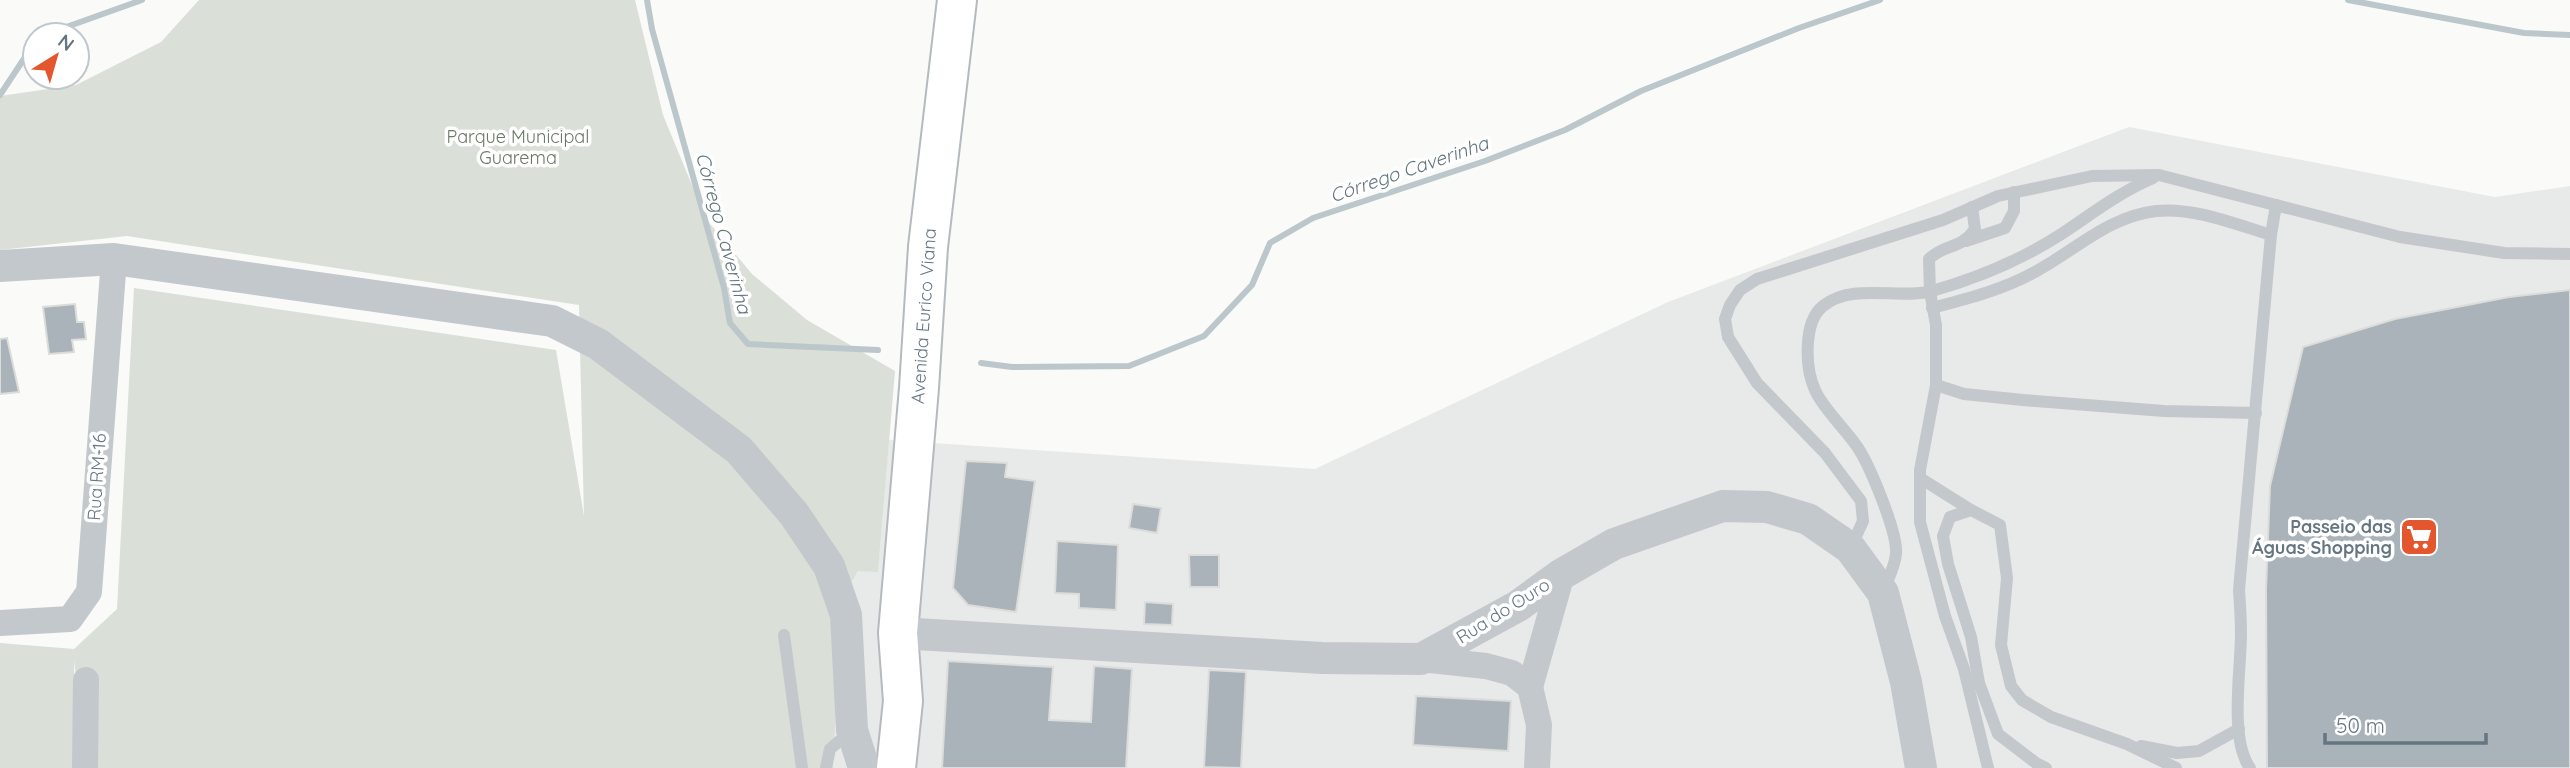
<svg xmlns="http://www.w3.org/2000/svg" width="2570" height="768" viewBox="0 0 2570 768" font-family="Quicksand,sans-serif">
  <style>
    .built { fill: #e8e9e9 }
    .green { fill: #dadfd7 }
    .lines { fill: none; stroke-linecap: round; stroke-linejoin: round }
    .stream { stroke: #bbc7cb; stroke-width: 6 }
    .building { fill: #aab3b9; stroke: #dcdcda; stroke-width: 2 }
    .primary-casing { stroke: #b5babe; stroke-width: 42 }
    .service { stroke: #c3c8cc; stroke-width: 12 }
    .minor { stroke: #c3c8cc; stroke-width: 26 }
    .tertiary { stroke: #c3c8cc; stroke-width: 32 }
    .primary { stroke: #fff; stroke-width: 38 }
    .labels { text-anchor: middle; stroke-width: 7; stroke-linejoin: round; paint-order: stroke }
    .park-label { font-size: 18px; fill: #687a64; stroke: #fff }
    .street-label { font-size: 18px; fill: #657683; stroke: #fff }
    .poi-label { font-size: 18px; font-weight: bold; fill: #657683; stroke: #fff; text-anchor: end }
    .water-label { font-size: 19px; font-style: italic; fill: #60757c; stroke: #fff }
  </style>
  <rect width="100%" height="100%" fill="#fafaf8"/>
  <path class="built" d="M 2129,127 L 2495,197 L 2570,186 L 2570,768 L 833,768 L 842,599 L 858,571 L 878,571 L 889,440 L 1315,469 L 1668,302 Z"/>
  <path class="green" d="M 199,0 L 635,0 L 663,115 L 706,219 L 752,274 L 807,320 L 895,371 L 878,572 L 858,571 L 842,599 L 833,768 L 87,768 L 74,660 L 76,768 L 0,768 L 0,643 L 74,649 L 117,609 L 134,288 L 556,350 L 584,516 L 579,305 L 127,236 L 0,250 L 0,96 L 76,85 L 161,42 Z"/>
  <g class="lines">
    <g class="stream">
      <path d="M 647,0 L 652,29 L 724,288 L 730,323 L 748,344 L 878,350"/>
      <path d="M 2348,0 L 2524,33 L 2570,35"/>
      <path d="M 44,35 L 142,0"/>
      <path d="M 0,95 L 35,42"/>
      <path d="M 981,363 L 1012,367 L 1129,366 L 1204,336 L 1252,285 L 1270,243 L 1313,218 L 1485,161 L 1565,130 L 1641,91 L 1799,28 L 1880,0"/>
    </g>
  </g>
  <g class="building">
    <path d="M 2570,290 L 2570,768 L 2267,768 L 2266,589 L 2270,486 L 2303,347 L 2395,319 L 2509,297 Z"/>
    <path d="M 75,304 L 77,322 L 84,322 L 86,339 L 72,340 L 74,352 L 49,354 L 43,307 Z"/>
    <path d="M 7,338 L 19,392 L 0,394 L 0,339 Z"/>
    <path d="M 966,461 L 1007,463 L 1005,477 L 1035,481 L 1016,612 L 968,605 L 953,588 Z"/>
    <path d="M 1133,504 L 1161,508 L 1157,533 L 1129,528 Z"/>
    <path d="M 1057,541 L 1118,545 L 1116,610 L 1079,608 L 1079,594 L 1055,593 Z"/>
    <path d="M 1189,555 L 1219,555 L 1219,587 L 1190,587 Z"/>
    <path d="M 1145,602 L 1173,604 L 1172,625 L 1144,624 Z"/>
    <path d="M 948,661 L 1053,667 L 1049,720 L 1091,722 L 1094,666 L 1132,669 L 1126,768 L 942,768 Z"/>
    <path d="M 1209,670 L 1246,672 L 1241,768 L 1204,767 Z"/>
    <path d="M 1416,696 L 1511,701 L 1508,751 L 1413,745 Z"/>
  </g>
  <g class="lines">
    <defs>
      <path id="primary" d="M 896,768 L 903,701 L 898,633 L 919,388 L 928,247 L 957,0"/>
    </defs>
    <use href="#primary" class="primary-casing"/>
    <g class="service">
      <path d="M 1972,207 L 1975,229 C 1961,250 1945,243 1929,259 L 1930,292 L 1936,325 L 1936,385 L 1920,470 L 1920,522 L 1945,616 L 1964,669 L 1988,768"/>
      <path d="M 1966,241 L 2005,228 L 2014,211 L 2014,192"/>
      <path d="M 1932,308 C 1966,299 2002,290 2033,273 C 2075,251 2107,217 2156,211 C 2194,207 2235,224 2271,235"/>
      <path d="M 1936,385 L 1964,394 L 2023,400 L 2164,411 L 2256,413"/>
      <path d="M 1920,478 L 1971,510"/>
      <path d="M 1851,547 L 1863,521 L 1861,501 L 1825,453 L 1757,383 L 1728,337 L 1725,319 L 1730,305 L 1740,290 L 1757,279 L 1943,220 L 1998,196 L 2092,176 L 2159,175 L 2400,237 L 2504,253 L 2570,254"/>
      <path d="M 1884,590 C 1888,579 1895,566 1896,554 C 1898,533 1869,463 1856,445 C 1845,429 1822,407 1815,390 C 1805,368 1803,322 1823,306 C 1853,282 1899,300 1932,291 C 1978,278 2023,259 2063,233 C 2093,213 2120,192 2153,178"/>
      <path d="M 784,635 L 802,768"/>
      <path d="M 2141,746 L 2177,753 L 2199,751 L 2239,729"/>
      <path d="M 826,768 L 830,749 L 850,732"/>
      <path d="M 2046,768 L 2036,763 L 1998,734 L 1979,683 L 1971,637 L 1948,564 L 1943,536 L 1950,517 L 1971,510 L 2000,525 L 2007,578 L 2001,645 L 2011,686 L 2022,700 L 2051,717 L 2127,744 L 2176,768"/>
      <path d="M 2250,768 C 2229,739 2241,669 2241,634 C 2241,619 2240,604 2239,590 L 2271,235 L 2276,205"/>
    </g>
    <g class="minor">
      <path d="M 0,623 L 70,619 L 89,592 L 114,259"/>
      <path d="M 1421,659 L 1486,666 L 1512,673 L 1530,687 L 1539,725 L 1537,768"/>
      <path d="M 1530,687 L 1562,574"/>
      <path d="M 85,768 L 86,680"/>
    </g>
    <g class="tertiary">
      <path d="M 0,266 L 114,259 L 552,321 L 598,344 L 739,450 L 794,514 L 829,566 L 846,615 L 852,730 L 864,768"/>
      <path d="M 898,633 L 1322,658 L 1421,659 L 1518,606 L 1562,574 L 1614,544 L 1723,506 L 1767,507 L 1808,519 L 1850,548 L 1883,593 L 1906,682 L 1921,768"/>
    </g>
    <use href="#primary" class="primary"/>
  </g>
  <defs>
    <symbol id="supermarket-square" viewBox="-11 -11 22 22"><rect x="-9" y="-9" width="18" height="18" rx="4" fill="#e4572e" stroke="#fff"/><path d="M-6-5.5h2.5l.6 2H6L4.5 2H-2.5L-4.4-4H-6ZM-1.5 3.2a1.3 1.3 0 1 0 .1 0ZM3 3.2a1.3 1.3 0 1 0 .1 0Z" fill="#fff"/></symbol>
  </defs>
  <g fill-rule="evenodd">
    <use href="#supermarket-square" x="2397" y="515" width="44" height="44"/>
  </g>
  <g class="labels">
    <g class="park-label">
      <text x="518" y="143">Parque Municipal<tspan x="518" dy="21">Guarema</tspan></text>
    </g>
    <g class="street-label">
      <text transform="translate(924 316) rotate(-86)" y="6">Avenida Eurico Viana</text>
      <text transform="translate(97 477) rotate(-86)" y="6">Rua RM-16</text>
      <text transform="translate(1503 611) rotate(-32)" y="6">Rua do Ouro</text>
    </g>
    <g class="poi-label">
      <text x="2392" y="533">Passeio das<tspan x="2392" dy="21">Águas Shopping</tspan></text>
    </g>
    <g class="water-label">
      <text transform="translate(1409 169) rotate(-19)" y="7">Córrego Caverinha</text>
      <text transform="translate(724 233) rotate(75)" y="7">Córrego Caverinha</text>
    </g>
  </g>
  <g transform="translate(56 56) rotate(37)"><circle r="33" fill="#ffffff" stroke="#c1c8cd" stroke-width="2"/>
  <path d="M0-5L12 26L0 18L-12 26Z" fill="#e4572e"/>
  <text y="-10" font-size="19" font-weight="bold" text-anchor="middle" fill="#657683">N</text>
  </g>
  <path d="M2325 733v10h161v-10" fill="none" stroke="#657683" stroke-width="3.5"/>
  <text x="2336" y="733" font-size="21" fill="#657683" stroke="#ffffff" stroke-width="5" paint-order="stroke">50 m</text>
</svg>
